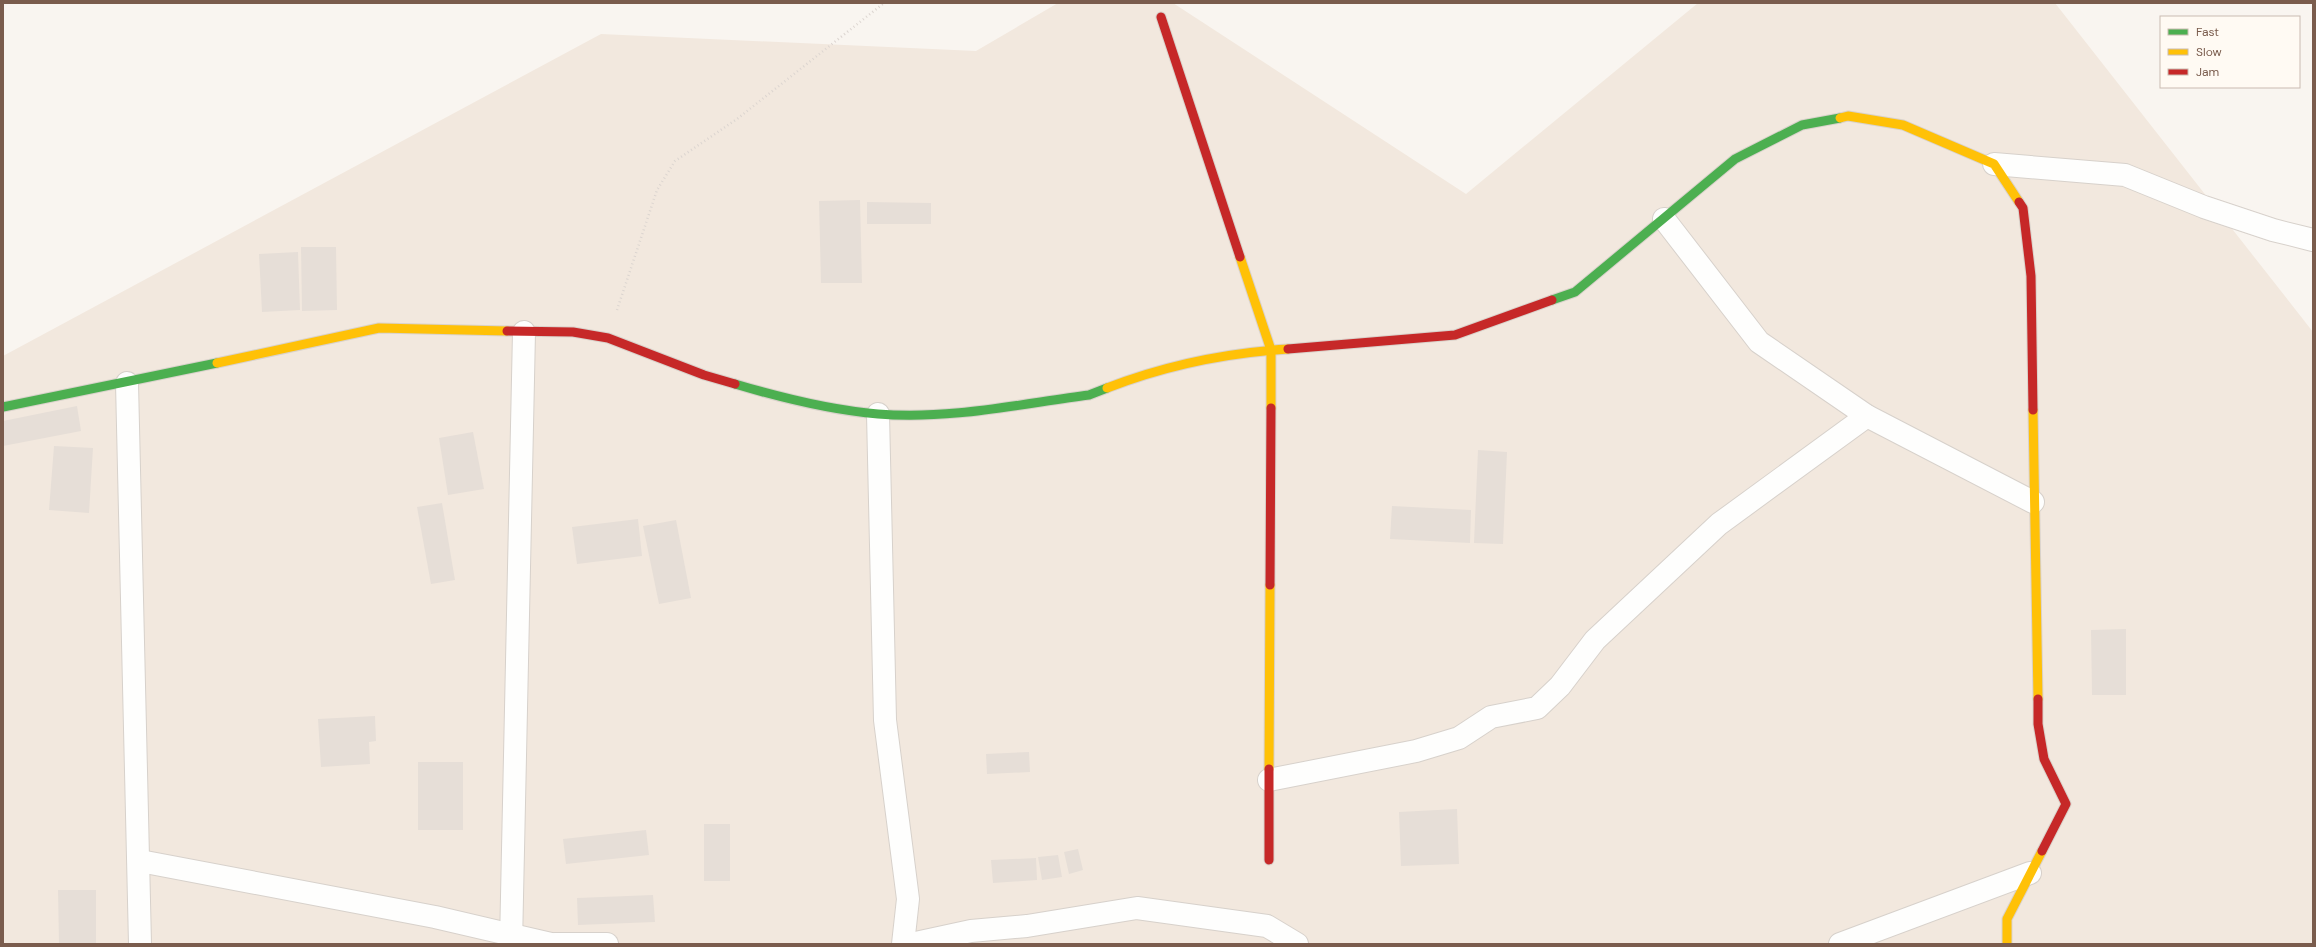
<svg xmlns="http://www.w3.org/2000/svg" width="2316" height="947" viewBox="0 0 2316 947" font-family="'DM Sans',sans-serif">
  <style>
    .residential { fill: #f2e8de }
    .building { fill: #e6ded7 }
    .lines { fill: none; stroke-linecap: round; stroke-linejoin: round }
    .street-casing { stroke: #d7d1cb; stroke-width: 24 }
    .fast-casing { stroke: #d9d2cb; stroke-width: 11 }
    .slow-casing { stroke: #d9d2cb; stroke-width: 11 }
    .jam-casing { stroke: #d9d2cb; stroke-width: 11 }
    .path { stroke: #dcd5d0; stroke-width: 2.5; stroke-dasharray: 1 3; stroke-linecap: butt }
    .street { stroke: #fefefd; stroke-width: 22 }
    .fast { stroke: #4caf50; stroke-width: 9 }
    .slow { stroke: #ffc107; stroke-width: 9 }
    .jam { stroke: #c62828; stroke-width: 9 }
  </style>
  <rect width="100%" height="100%" fill="#f9f5f0"/>
  <path class="residential" d="M 1058,3 L 1173,3 L 1466,194 L 1698,3 L 2055,3 L 2313,332 L 2313,944 L 3,944 L 3,356 L 601,34 L 976,51 Z"/>
  <g class="building">
    <path d="M 860,200 L 862,283 L 821,283 L 819,201 Z"/>
    <path d="M 867,202 L 931,203 L 931,224 L 867,224 Z"/>
    <path d="M 301,247 L 336,247 L 337,310 L 302,311 Z"/>
    <path d="M 298,252 L 300,310 L 262,312 L 259,254 Z"/>
    <path d="M 77,406 L 81,431 L 3,446 L 3,421 Z"/>
    <path d="M 473,432 L 484,489 L 448,495 L 439,438 Z"/>
    <path d="M 54,446 L 93,448 L 89,513 L 49,510 Z"/>
    <path d="M 1478,450 L 1507,452 L 1503,544 L 1474,543 Z"/>
    <path d="M 442,503 L 455,580 L 431,584 L 417,507 Z"/>
    <path d="M 1392,506 L 1471,510 L 1470,543 L 1390,539 Z"/>
    <path d="M 638,519 L 642,556 L 577,564 L 572,527 Z"/>
    <path d="M 676,520 L 691,598 L 659,604 L 643,526 Z"/>
    <path d="M 2126,629 L 2126,695 L 2092,695 L 2091,630 Z"/>
    <path d="M 375,716 L 376,741 L 369,742 L 370,764 L 321,767 L 318,719 Z"/>
    <path d="M 1029,752 L 1030,772 L 987,774 L 986,754 Z"/>
    <rect x="418" y="762" width="45" height="68"/>
    <path d="M 1457,809 L 1459,864 L 1401,866 L 1399,812 Z"/>
    <rect x="704" y="824" width="26" height="57"/>
    <path d="M 646,830 L 649,855 L 566,864 L 563,839 Z"/>
    <path d="M 1078,849 L 1083,870 L 1069,874 L 1064,852 Z"/>
    <path d="M 1058,855 L 1062,877 L 1042,880 L 1038,857 Z"/>
    <path d="M 1036,858 L 1037,880 L 993,883 L 991,860 Z"/>
    <path d="M 58,890 L 96,890 L 96,944 L 59,944 Z"/>
    <path d="M 653,895 L 655,922 L 578,925 L 577,898 Z"/>
  </g>
  <g class="lines">
    <defs>
      <g id="street">
        <path d="M 1994,164 L 2125,175 L 2204,207 L 2273,230 L 2313,240"/>
        <path d="M 1664,219 L 1759,342 L 1867,416 L 2033,502"/>
        <path d="M 127,383 L 140,944"/>
        <path d="M 878,414 L 885,720 L 908,899 L 903,944"/>
        <path d="M 1269,780 L 1416,751 L 1459,738 L 1491,717 L 1537,708 L 1560,686 L 1595,640 L 1719,524 L 1867,416"/>
        <path d="M 140,861 L 435,917 L 551,944"/>
        <path d="M 511,944 L 524,332"/>
        <path d="M 555,944 L 607,944"/>
        <path d="M 911,944 L 971,931 L 1027,926 L 1137,908 L 1267,926 L 1297,944"/>
        <path d="M 1840,944 L 2030,873"/>
      </g>
      <g id="fast">
        <path d="M 1552,300 L 1575,292 L 1735,159 L 1802,125 L 1840,118"/>
        <path d="M 735,384 C 782,398 829,410 878,414 C 948,420 1020,404 1089,395 L 1107,388"/>
        <path d="M 3,407 L 217,363"/>
      </g>
      <g id="slow">
        <path d="M 1840,118 L 1848,116 L 1903,125 L 1994,164 L 2019,202"/>
        <path d="M 1240,257 L 1271,350 L 1271,408"/>
        <path d="M 217,363 L 379,328 L 507,331"/>
        <path d="M 1107,388 C 1166,365 1225,353 1288,349"/>
        <path d="M 2033,410 L 2038,699"/>
        <path d="M 1269,769 L 1270,585"/>
        <path d="M 2007,944 L 2007,919 L 2042,851"/>
      </g>
      <g id="jam">
        <path d="M 1161,17 L 1240,257"/>
        <path d="M 2019,202 L 2023,208 L 2031,276 L 2033,410"/>
        <path d="M 507,331 L 573,332 L 608,338 L 704,375 L 735,384"/>
        <path d="M 1288,349 L 1455,335 L 1552,300"/>
        <path d="M 1270,585 L 1271,408"/>
        <path d="M 2038,699 L 2038,724 L 2044,759 L 2066,804 L 2042,851"/>
        <path d="M 1269,860 L 1269,769"/>
      </g>
    </defs>
    <use href="#street" class="street-casing"/>
    <use href="#fast" class="fast-casing"/>
    <use href="#slow" class="slow-casing"/>
    <use href="#jam" class="jam-casing"/>
    <path class="path" d="M 617,310 L 657,190 L 675,161 L 737,119 L 884,3"/>
    <use href="#street" class="street"/>
    <use href="#fast" class="fast"/>
    <use href="#slow" class="slow"/>
    <use href="#jam" class="jam"/>
  </g>
  <rect width="2316" height="947" fill="none" stroke="#7a5c4d" stroke-width="8"/>
  <rect x="2160" y="16" width="140" height="72" fill="#fffaf3" stroke="#cabbb1"/>
  <rect x="2168" y="29" width="20" height="6" fill="#4caf50" stroke="#cabbb1"/>
  <text x="2196" y="36" font-size="12" fill="#7a5c4d">Fast</text>
  <rect x="2168" y="49" width="20" height="6" fill="#ffc107" stroke="#cabbb1"/>
  <text x="2196" y="56" font-size="12" fill="#7a5c4d">Slow</text>
  <rect x="2168" y="69" width="20" height="6" fill="#c62828" stroke="#cabbb1"/>
  <text x="2196" y="76" font-size="12" fill="#7a5c4d">Jam</text>
</svg>
